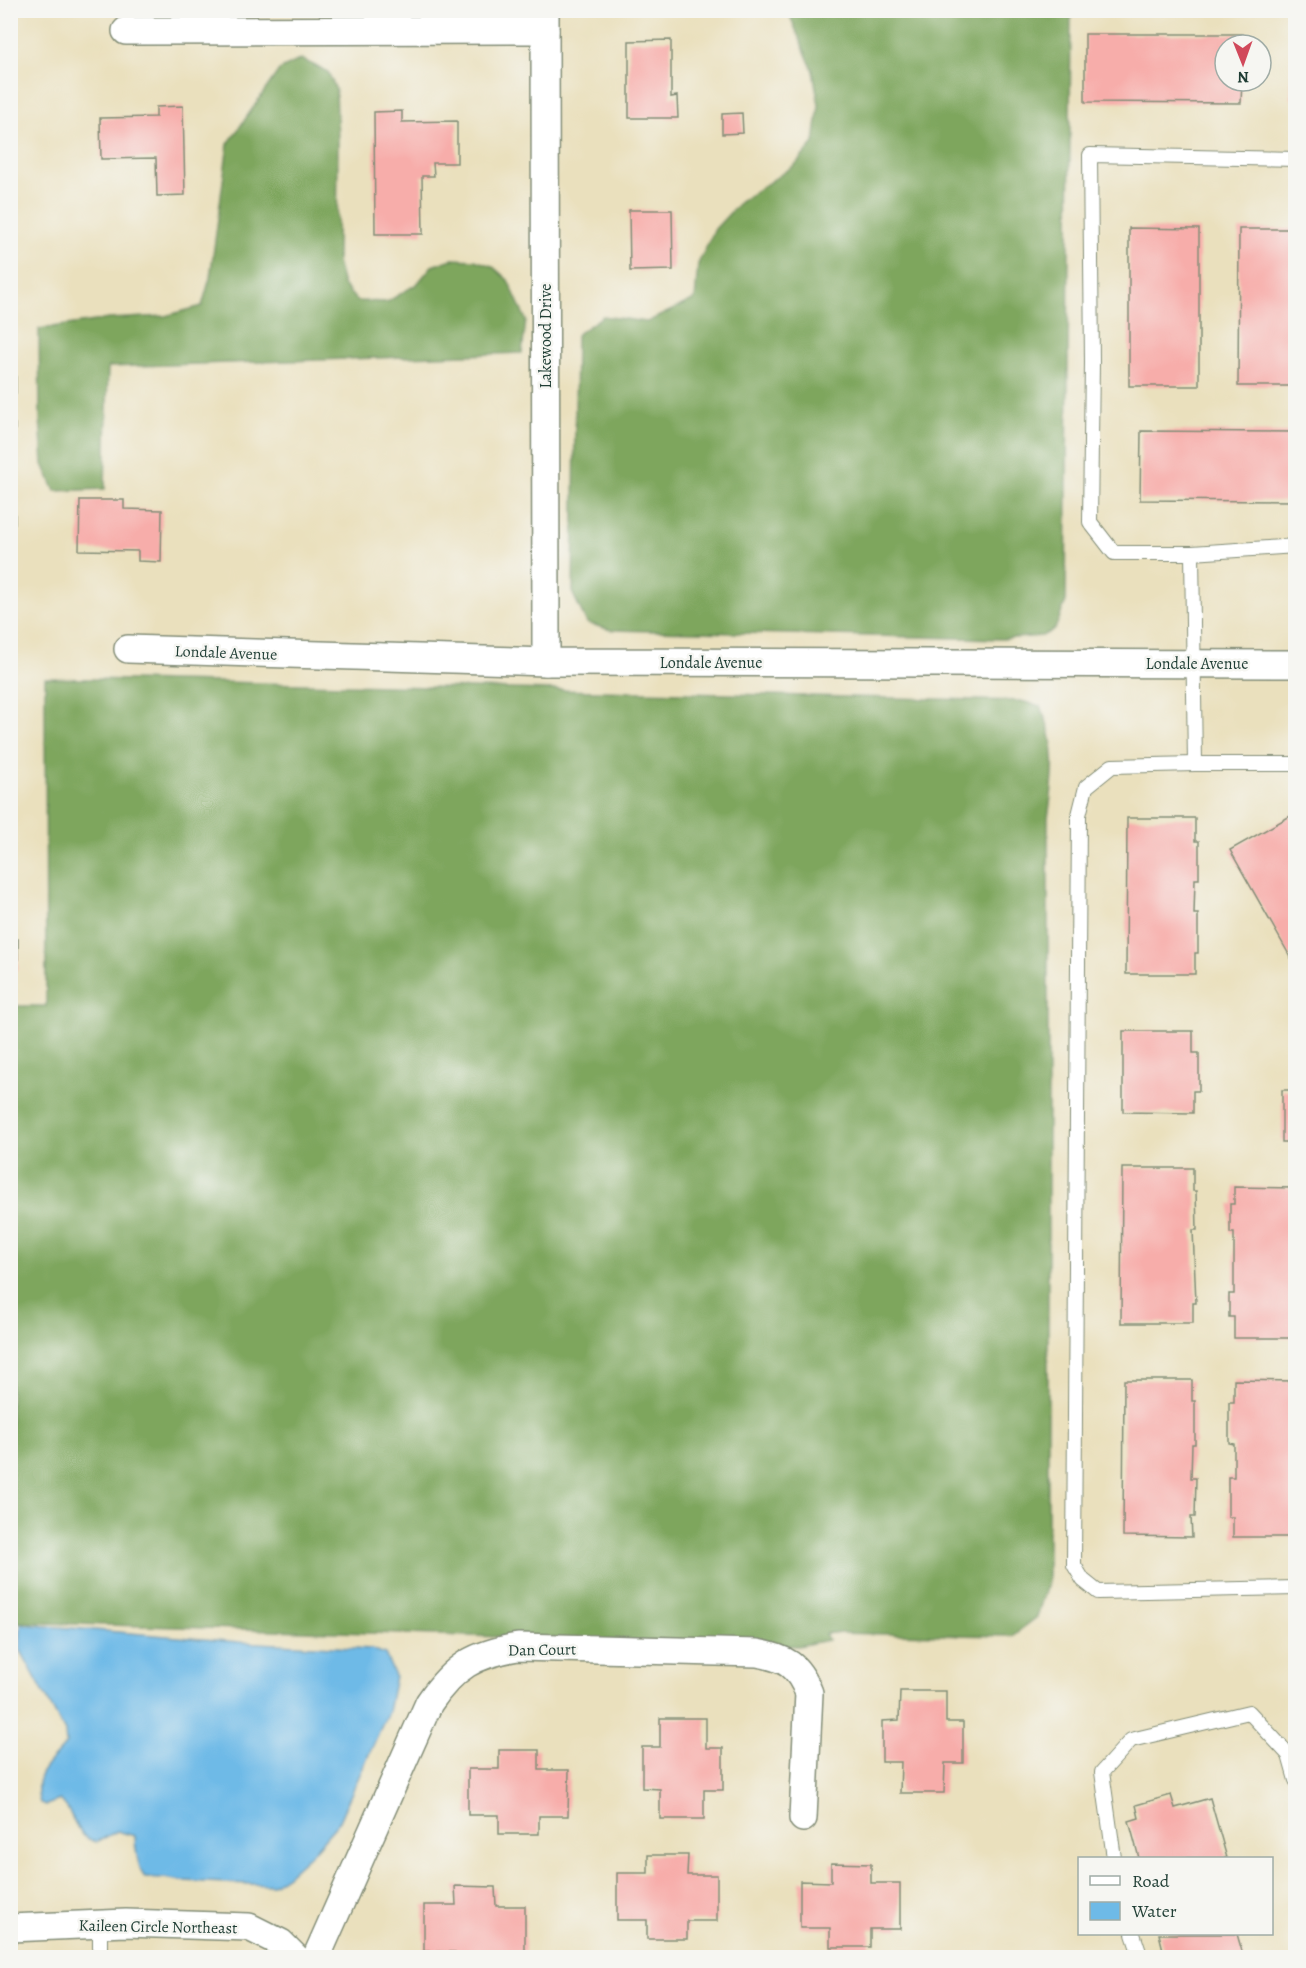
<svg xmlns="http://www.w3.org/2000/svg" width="1306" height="1968" viewBox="0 0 1306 1968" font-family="Alegreya,serif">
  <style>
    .forest { fill: #7ea65d; stroke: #4e7248; stroke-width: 1.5 }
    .water { fill: #6ebae7; stroke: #467c8e; stroke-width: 1.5 }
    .building { fill: #f7adaa }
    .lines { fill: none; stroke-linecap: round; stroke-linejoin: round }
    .lane-casing { stroke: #848e78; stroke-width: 16 }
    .street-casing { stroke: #848e78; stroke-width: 30 }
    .lane { stroke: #fff; stroke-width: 14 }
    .street { stroke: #fff; stroke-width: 27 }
    .labels { text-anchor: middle; stroke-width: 5; stroke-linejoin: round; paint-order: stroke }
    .street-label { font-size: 16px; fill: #1f3d34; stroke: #f6f6f2 }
  </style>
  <rect width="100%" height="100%" fill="#f6f6f2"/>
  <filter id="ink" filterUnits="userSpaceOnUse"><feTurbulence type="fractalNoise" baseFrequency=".0167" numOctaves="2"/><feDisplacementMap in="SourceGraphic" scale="12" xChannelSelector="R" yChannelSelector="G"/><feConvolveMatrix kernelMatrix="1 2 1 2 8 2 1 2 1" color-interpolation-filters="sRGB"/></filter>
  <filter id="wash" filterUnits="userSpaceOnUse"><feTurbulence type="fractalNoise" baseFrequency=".008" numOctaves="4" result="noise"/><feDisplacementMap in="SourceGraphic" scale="24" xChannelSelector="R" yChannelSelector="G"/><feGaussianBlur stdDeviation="1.35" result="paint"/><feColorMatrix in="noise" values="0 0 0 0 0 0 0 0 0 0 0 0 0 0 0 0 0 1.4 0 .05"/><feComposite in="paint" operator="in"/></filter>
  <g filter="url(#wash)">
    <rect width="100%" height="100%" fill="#eae0bd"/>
    <g class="forest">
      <path d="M 788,11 L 1071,11 L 1066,601 L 1055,629 L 1042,636 L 1002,639 L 611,630 L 587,623 L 573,594 L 576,335 L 603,316 L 647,322 L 695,299 L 698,264 L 715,229 L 741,201 L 795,165 L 814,143 L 819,105 L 813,71 Z"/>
      <path d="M 301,59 L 328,72 L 336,90 L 338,141 L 337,262 L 343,285 L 357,301 L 387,302 L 417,284 L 432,266 L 452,259 L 475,260 L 492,266 L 508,280 L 526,320 L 522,353 L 108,367 L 105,489 L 55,491 L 43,464 L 40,417 L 39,329 L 109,319 L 165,316 L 202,306 L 210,278 L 228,144 L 279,70 Z"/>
      <path d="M 45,678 L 1021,701 L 1040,706 C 1059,743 1054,778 1048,818 L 1048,1581 L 1037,1617 L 1012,1636 L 825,1633 L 828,1640 L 798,1646 L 11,1622 L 10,1006 L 46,1006 Z"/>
    </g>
    <path class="water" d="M 21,1624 L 239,1642 L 372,1649 L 385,1654 L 395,1676 L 388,1712 L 338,1823 L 311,1854 L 288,1875 L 273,1885 L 182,1881 L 164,1878 L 145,1878 C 138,1868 135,1848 135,1836 L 117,1831 L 97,1842 C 73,1837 76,1813 60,1800 L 46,1805 L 40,1803 C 31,1773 49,1765 66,1744 L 65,1732 L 20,1649 Z"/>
    <g id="blocks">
      <g class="building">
        <rect x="1291" y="30" width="5" height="69"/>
        <path d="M 1085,34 L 1242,34 L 1242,45 L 1225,45 L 1225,81 L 1242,81 L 1241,103 L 1085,102 Z"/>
        <path d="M 671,40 L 671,97 L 677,96 L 678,118 L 629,118 L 629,41 Z"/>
        <path d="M 183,106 L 185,195 L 157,196 L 156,158 L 101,159 L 100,118 L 156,117 L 156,107 Z"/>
        <path d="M 402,111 L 402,122 L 457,121 L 457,163 L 433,163 L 434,176 L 422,176 L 423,234 L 375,234 L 374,112 Z"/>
        <path d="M 742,113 L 743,133 L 722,134 L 722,114 Z"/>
        <path d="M 629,210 L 672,210 L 673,270 L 630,271 Z"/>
        <path d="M 1129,228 L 1199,229 L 1199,386 L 1129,386 Z"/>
        <path d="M 1239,229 L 1296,229 L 1296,386 L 1238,386 Z"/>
        <path d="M 10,360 L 16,361 L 16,393 L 10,393 Z"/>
        <rect x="10" y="424" width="5" height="33"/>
        <path d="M 1141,431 L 1296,432 L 1296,501 L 1140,500 Z"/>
        <path d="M 15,489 L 15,523 L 10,523 L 10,490 Z"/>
        <path d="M 80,500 L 124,500 L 124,509 L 162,510 L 161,562 L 138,561 L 138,551 L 79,550 Z"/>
        <rect x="10" y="555" width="5" height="35"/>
        <path d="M 1292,815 L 1296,821 L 1296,967 L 1230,850 Z"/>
        <path d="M 1127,818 L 1195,818 L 1195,841 L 1199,841 L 1199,879 L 1195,879 L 1194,914 L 1198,914 L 1198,953 L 1195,953 L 1195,974 L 1126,974 Z"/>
        <rect x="10" y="939" width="8" height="31"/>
        <path d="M 1123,1031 L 1193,1031 L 1193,1053 L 1199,1053 L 1199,1091 L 1193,1091 L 1193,1113 L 1123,1112 Z"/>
        <rect x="1282" y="1090" width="14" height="52"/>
        <path d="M 1122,1168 L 1193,1168 L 1193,1191 L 1196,1191 L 1197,1230 L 1193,1230 L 1196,1303 L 1193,1303 L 1193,1323 L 1121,1323 Z"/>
        <path d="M 1234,1187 L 1296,1188 L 1296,1338 L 1234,1338 L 1234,1317 L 1229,1317 L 1229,1294 L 1234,1294 L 1234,1233 L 1230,1233 L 1230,1204 L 1234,1204 Z"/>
        <path d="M 1124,1380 L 1192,1380 L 1192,1401 L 1195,1401 L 1195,1444 L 1192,1444 L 1191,1478 L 1196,1478 L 1195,1517 L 1191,1517 L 1192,1537 L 1123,1536 Z"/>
        <path d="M 1234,1380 L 1296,1381 L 1296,1537 L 1233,1537 L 1233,1517 L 1228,1517 L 1228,1477 L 1234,1477 L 1234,1444 L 1229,1443 L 1229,1402 L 1234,1402 Z"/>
        <path d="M 900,1691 L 946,1691 L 946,1722 L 963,1722 L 963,1763 L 945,1763 L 944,1793 L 900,1793 L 901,1762 L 882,1762 L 882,1721 L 899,1720 Z"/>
        <path d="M 660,1718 L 706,1718 L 706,1748 L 723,1748 L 723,1790 L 704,1790 L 704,1819 L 660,1819 L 660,1789 L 642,1788 L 642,1747 L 660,1747 Z"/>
        <path d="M 499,1750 L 539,1750 L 539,1770 L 569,1770 L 568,1816 L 539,1816 L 539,1834 L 499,1834 L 499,1815 L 468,1815 L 468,1769 L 499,1769 Z"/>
        <path d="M 1171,1795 L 1175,1808 L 1210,1798 L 1227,1858 L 1139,1858 L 1129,1821 L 1139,1818 L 1136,1805 Z"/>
        <path d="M 648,1855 L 688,1855 L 687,1875 L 717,1875 L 717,1921 L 687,1921 L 687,1939 L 647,1939 L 647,1920 L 617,1920 L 617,1873 L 648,1873 Z"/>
        <path d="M 831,1863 L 871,1864 L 871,1883 L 900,1883 L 900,1929 L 870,1929 L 870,1947 L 830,1947 L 830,1928 L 800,1928 L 800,1881 L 831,1882 Z"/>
        <path d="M 455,1886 L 495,1887 L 496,1906 L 525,1906 L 525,1953 L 495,1952 L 495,1958 L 455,1958 L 455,1952 L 424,1951 L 424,1905 L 456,1905 Z"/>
        <path d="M 1159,1934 L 1237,1934 L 1244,1958 L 1165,1958 Z"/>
      </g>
    </g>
  </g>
  <g filter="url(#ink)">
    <use href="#blocks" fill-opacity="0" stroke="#848e78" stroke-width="1.5"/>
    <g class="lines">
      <defs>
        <g id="lane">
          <path d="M 1296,159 L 1090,155 L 1092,362 L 1090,522 L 1114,553 L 1192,553 L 1296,546"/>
          <path d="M 1192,553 L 1195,764 L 1296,764"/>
          <path d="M 1195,764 L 1112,766 L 1086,787 L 1079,815 L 1074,1565 L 1083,1580 L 1098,1592 L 1296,1588"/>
          <path d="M 1114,1858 L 1102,1772 L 1131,1740 L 1249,1712 L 1289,1755 L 1296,1780"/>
          <path d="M 1133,1934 L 1141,1958"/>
          <path d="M 100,1958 L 100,1924"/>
        </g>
        <g id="street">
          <path d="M 545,10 L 546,662"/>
          <path d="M 126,31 L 545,30"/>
          <path d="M 128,649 L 546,662 L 1296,664"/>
          <path d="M 10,1928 L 126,1923 L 249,1927 L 281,1943 L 296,1958"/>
          <path d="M 316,1958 L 429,1703 C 454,1666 475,1654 518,1647 L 757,1653 C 786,1658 798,1665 809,1693 L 803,1818"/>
        </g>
      </defs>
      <use href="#lane" class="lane-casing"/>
      <use href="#street" class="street-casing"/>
      <use href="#lane" class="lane"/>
      <use href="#street" class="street"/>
    </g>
  </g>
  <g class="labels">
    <g class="street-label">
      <text transform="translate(545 336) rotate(-90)" y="6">Lakewood Drive</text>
      <text transform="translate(226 652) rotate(2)" y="6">Londale Avenue</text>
      <text x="711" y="668">Londale Avenue</text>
      <text x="1197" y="669">Londale Avenue</text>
      <text transform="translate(542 1649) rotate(-1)" y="6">Dan Court</text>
      <text transform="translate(158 1926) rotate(1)" y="6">Kaileen Circle Northeast</text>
    </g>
  </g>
  <rect width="1306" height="1968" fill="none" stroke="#f6f6f2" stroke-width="36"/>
  <rect x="1078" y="1857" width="195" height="78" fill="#f6f6f2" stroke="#a0aca6" stroke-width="1.5"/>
  <rect x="1090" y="1876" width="30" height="9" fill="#ffffff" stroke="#a0aca6" stroke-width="1.5"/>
  <text x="1132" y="1887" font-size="18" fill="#1f3d34">Road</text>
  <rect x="1090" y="1902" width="30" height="18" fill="#6ebae7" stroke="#a0aca6" stroke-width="1.5"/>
  <text x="1132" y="1917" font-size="18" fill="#1f3d34">Water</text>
  <g transform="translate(1243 63) rotate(179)"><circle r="28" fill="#f6f6f2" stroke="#a0aca6" stroke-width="1.5"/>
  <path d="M0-4.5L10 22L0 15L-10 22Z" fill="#d1495b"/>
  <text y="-9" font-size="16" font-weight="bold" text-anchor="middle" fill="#1f3d34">N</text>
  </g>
</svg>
